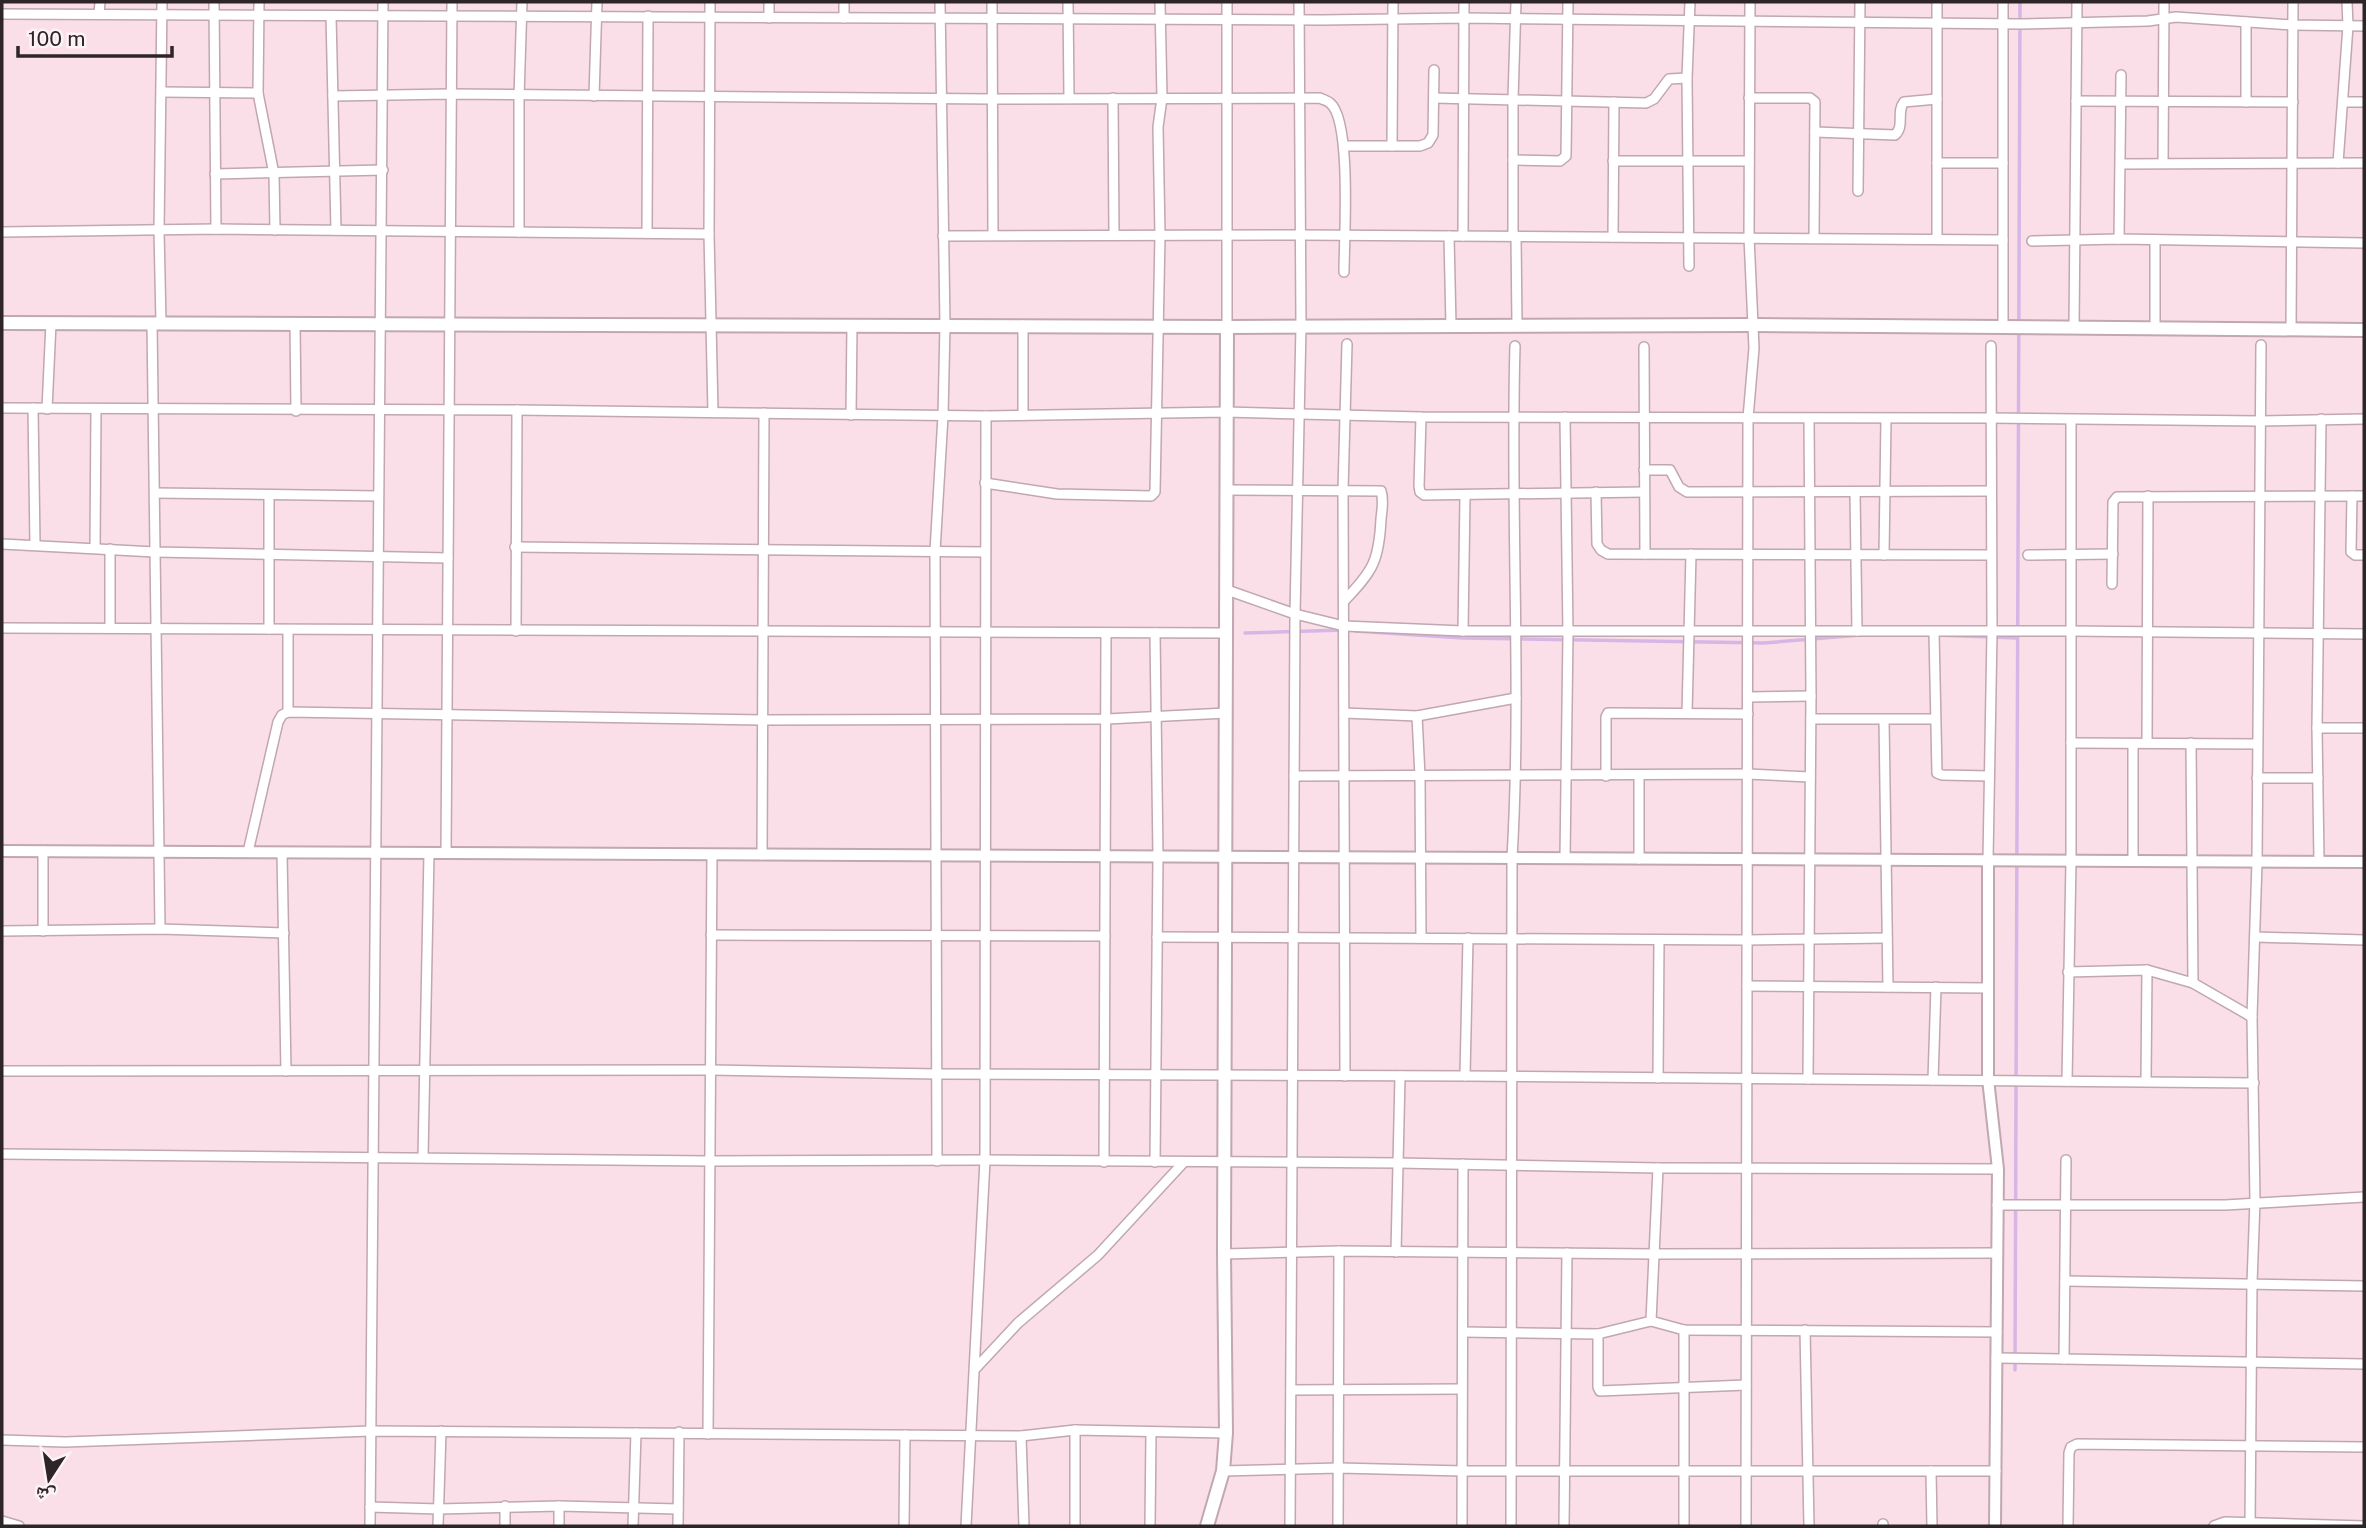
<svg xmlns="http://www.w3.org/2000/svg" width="2366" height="1528" viewBox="0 0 2366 1528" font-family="'Public Sans','Noto Naskh Arabic',sans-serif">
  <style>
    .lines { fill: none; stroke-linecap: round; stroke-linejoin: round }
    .stream { stroke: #d6b6e6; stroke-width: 3.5 }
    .minor-casing { stroke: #c0a7b0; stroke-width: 12 }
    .tertiary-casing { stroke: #c0a7b0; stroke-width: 14 }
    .secondary-casing { stroke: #c0a7b0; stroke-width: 16 }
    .minor { stroke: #fff; stroke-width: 9 }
    .tertiary { stroke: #fff; stroke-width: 10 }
    .secondary { stroke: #fff; stroke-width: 12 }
  </style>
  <rect width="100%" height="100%" fill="#fadfe9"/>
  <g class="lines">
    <g class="stream">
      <path d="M 1355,631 L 1463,638 L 1764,643 L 1861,635"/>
      <path d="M 1245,633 L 1344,630"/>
      <path d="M 1935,635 L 2017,638"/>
      <path d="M 2015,1370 L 2020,2"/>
    </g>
    <defs>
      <g id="minor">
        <path d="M 214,2 L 216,229"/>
        <path d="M 259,2 L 258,93 L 274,174 L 275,230"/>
        <path d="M 710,2 L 709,234 L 713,412"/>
        <path d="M 769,2 L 769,18"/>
        <path d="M 992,2 L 993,235"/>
        <path d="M 1068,2 L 1069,98"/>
        <path d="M 1227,2 L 1227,327"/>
        <path d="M 1937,2 L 1937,238"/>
        <path d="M 2,14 L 1322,20 L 1464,18 L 2020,24 L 2148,21 L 2176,17 L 2293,25 L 2364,26"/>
        <path d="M 99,14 L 100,2"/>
        <path d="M 331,16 L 336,230"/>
        <path d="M 844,18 L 844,2"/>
        <path d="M 2246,22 L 2246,102"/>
        <path d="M 162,92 L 258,93"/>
        <path d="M 333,96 L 450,94 L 992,99 L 1320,98 C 1323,100 1327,100 1330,103 C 1352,120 1344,241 1344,272"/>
        <path d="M 594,96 L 597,2"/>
        <path d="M 1113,98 L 1114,235"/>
        <path d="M 1434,98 L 1646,103 L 1654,99 L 1669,79 L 1687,78"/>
        <path d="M 1749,98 L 1810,98 L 1815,102 L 1814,237"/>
        <path d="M 2076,101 L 2293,102"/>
        <path d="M 2343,102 L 2364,102"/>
        <path d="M 1815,132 L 1895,135 C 1905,126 1896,112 1904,102 L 1937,99"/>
        <path d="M 1344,146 L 1420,146 L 1428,143 L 1433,135 L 1434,70"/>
        <path d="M 1392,146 L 1393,2"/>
        <path d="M 1513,160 L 1560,161 L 1566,156 L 1568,2"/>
        <path d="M 1613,161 L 1749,161"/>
        <path d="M 1937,163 L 2003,163"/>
        <path d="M 2163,163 L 2164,2"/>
        <path d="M 2338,163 L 2348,26 L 2347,2"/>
        <path d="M 2121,164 L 2364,163"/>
        <path d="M 215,174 L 383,170"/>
        <path d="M 1858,191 L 1860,2"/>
        <path d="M 2,232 L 216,229 L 709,234"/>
        <path d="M 519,232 L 519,97 L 522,2"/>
        <path d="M 647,233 L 648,16"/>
        <path d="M 943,236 L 1301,235 L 2003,240"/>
        <path d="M 1449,236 L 1451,326"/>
        <path d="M 1463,236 L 1464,2"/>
        <path d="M 1513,236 L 1513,99 L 1516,2"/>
        <path d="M 1516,236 L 1517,325"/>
        <path d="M 1613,237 L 1614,102"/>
        <path d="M 2119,239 L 2121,75"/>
        <path d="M 2155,240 L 2155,329"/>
        <path d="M 2032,241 L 2119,239 L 2364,243"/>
        <path d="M 1689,266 L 1687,78 L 1690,2"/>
        <path d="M 152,323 L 160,929"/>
        <path d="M 161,323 L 159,230 L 162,2"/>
        <path d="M 295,324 L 296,411"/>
        <path d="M 1023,325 L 1023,415"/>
        <path d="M 2003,328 L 2003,2"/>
        <path d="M 2074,328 L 2077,2"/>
        <path d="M 2291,330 L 2293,2"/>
        <path d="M 1644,347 L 1645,554"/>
        <path d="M 2,408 L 517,410 L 986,416 L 1226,412 L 1421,417 L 1990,418 L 2260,421 L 2364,419"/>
        <path d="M 33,408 L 35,545"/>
        <path d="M 47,409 L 51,323"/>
        <path d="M 851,415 L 852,325"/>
        <path d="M 1421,417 L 1419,486 L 1420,492 L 1424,495 L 1644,492"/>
        <path d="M 1644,470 L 1670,470 L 1679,487 L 1687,492 L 1990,491"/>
        <path d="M 985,483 L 1057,494 L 1151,496 L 1155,492 L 1160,235 L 1158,127 L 1162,98 L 1160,2"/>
        <path d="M 1227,490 L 1381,491 C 1384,500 1382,509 1381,519 C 1379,561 1373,571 1344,601"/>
        <path d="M 1596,492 L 1597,544 L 1601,550 L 1608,554 L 1991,555"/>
        <path d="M 155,493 L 377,496"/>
        <path d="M 1855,493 L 1857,631"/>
        <path d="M 269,495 L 269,629"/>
        <path d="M 2352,496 L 2351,552 L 2355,555 L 2364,555"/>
        <path d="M 2,544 L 155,552 L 448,558"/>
        <path d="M 515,547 L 985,552"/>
        <path d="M 95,548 L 96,409"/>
        <path d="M 110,549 L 110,628"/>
        <path d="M 1884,555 L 1886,419"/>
        <path d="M 2028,555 L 2113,554"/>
        <path d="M 2112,584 L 2113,502 L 2117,497 L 2364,496"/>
        <path d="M 1227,590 L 1295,614 L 1344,626 L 1463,631 L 2070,631 L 2364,634"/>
        <path d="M 2,628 L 1226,633"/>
        <path d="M 288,630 L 288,712"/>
        <path d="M 516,631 L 517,410"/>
        <path d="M 1463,631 L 1465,496"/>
        <path d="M 1934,632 L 1937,773 L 1942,775 L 1989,776"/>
        <path d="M 1748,697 L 1811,696"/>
        <path d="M 1344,713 L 1417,716 L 1516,698"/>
        <path d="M 1687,713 L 1691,554"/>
        <path d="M 1417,716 L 1420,776 L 1421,938"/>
        <path d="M 1811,719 L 1934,719"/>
        <path d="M 1884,720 L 1888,987"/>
        <path d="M 2317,728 L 2364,728"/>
        <path d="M 2071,743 L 2257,744"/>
        <path d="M 2147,743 L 2148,496"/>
        <path d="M 2191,743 L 2193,983"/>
        <path d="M 2133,744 L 2133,861"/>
        <path d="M 1294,776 L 1748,774 L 1810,777"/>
        <path d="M 1606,776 L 1606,717 L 1608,713 L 1748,714"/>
        <path d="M 1639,776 L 1639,859"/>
        <path d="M 2257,778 L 2318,778"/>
        <path d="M 248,852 L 278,722 L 282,715 L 288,712 L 762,720 L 1107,719 L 1226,713"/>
        <path d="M 282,853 L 286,1071"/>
        <path d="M 446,853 L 452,2"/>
        <path d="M 762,855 L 764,413"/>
        <path d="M 1565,858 L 1568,633 L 1565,417"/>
        <path d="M 1988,860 L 1992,632 L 1991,346"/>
        <path d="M 2319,861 L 2317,728 L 2321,419"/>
        <path d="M 2,931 L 160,929 L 284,933"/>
        <path d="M 43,931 L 43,851"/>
        <path d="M 711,935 L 1105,936"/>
        <path d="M 1157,937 L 1747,940 L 1887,938"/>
        <path d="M 2255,937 L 2364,940"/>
        <path d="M 2068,972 L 2147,970 L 2193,983 L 2252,1017"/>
        <path d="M 1747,986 L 1988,988"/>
        <path d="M 2,1071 L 711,1070 L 937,1074 L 1465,1076 L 2254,1083"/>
        <path d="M 1345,1076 L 1343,490 L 1347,344"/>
        <path d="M 1465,1076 L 1468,938"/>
        <path d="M 1658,1078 L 1659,940"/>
        <path d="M 1808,1079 L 1811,696 L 1809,419"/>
        <path d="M 1933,1080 L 1936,987"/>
        <path d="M 2067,1081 L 2071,861 L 2071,420"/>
        <path d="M 2146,1081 L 2147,970"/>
        <path d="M 2,1154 L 710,1161 L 985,1160 L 1398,1163 L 1658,1168 L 1998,1169"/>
        <path d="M 423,1157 L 429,853"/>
        <path d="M 937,1161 L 935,551 L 943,416 L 945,325 L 940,2"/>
        <path d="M 1104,1162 L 1106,633"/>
        <path d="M 1155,1162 L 1158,857 L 1155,633"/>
        <path d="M 1997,1205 L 2225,1205 L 2364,1197"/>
        <path d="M 1396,1252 L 1400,1076"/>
        <path d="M 1224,1254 L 1339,1251 L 1654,1254 L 1997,1253"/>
        <path d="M 2065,1281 L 2364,1286"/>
        <path d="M 1651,1321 L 1658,1168"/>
        <path d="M 1805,1330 L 1809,1526"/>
        <path d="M 1463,1332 L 1598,1334 L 1651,1321 L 1684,1330 L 1997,1332"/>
        <path d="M 1598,1334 L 1598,1387 L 1600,1391 L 1746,1385"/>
        <path d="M 1996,1358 L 2364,1364"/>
        <path d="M 2064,1359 L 2066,1160"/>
        <path d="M 976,1368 L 1018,1323 L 1098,1255 L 1183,1163"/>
        <path d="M 1291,1390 L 1462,1389"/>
        <path d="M 708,1434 L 712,855"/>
        <path d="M 1021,1436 L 1024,1526"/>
        <path d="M 2,1440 L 65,1442 L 371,1431 L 1021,1436 L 1075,1430 L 1226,1433"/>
        <path d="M 1223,1471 L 1339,1468 L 1463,1471 L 1996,1471"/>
        <path d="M 1931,1471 L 1932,1526"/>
        <path d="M 370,1507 L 439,1509 L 559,1506 L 678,1509"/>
        <path d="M 2,1521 L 19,1526"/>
        <path d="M 1883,1524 L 1883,1526"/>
        <path d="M 370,1526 L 383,2"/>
        <path d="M 438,1526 L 441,1431"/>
        <path d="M 505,1526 L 505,1506"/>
        <path d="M 559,1526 L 559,1506"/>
        <path d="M 633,1526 L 636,1433"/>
        <path d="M 678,1526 L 679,1432"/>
        <path d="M 904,1526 L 905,1435"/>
        <path d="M 966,1526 L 985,1160 L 986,416"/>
        <path d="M 1075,1526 L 1075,1430"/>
        <path d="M 1150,1526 L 1151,1432"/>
        <path d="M 1290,1526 L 1295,614 L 1301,326 L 1299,2"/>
        <path d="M 1338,1526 L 1339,1251"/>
        <path d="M 1462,1526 L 1463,1164"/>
        <path d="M 1511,1526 L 1512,858 C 1522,687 1510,517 1515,346"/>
        <path d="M 1564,1526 L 1567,1253"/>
        <path d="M 1684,1526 L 1684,1330"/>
        <path d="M 1746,1526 L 1748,418 L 1754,348 L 1749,237 L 1750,2"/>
        <path d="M 2068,1526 L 2069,1453 L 2071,1447 L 2077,1444 L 2364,1447"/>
        <path d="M 2214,1526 L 2225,1522 L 2364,1526"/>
        <path d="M 2250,1526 L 2252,1283 L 2255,1201 L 2252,1017 L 2257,862 L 2261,345"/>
      </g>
      <g id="tertiary">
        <path d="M 2,851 L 2364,862"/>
        <path d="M 1988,860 L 1988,1079 L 1998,1169 L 1995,1526"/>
      </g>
      <g id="secondary">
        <path d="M 2,323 L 1227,327 L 1754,325 L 2364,330"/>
        <path d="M 1207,1526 L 1223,1471 L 1226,1433 L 1224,1254 L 1227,327"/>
      </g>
    </defs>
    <use href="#minor" class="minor-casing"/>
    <use href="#tertiary" class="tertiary-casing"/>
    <use href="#secondary" class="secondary-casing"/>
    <use href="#minor" class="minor"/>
    <use href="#tertiary" class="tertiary"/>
    <use href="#secondary" class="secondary"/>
  </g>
  <rect width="2366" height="1528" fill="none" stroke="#2e2528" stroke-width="7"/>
  <g transform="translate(49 1479) rotate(192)" stroke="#fdf2f5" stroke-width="5" paint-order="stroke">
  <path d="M0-5L12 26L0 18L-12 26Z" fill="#2e2528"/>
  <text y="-10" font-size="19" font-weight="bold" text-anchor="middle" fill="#2e2528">ش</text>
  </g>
  <path d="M18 46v10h154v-10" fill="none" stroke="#2e2528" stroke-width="3.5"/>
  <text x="28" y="46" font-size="21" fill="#2e2528" stroke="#fdf2f5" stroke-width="5" paint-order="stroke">100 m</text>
</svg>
